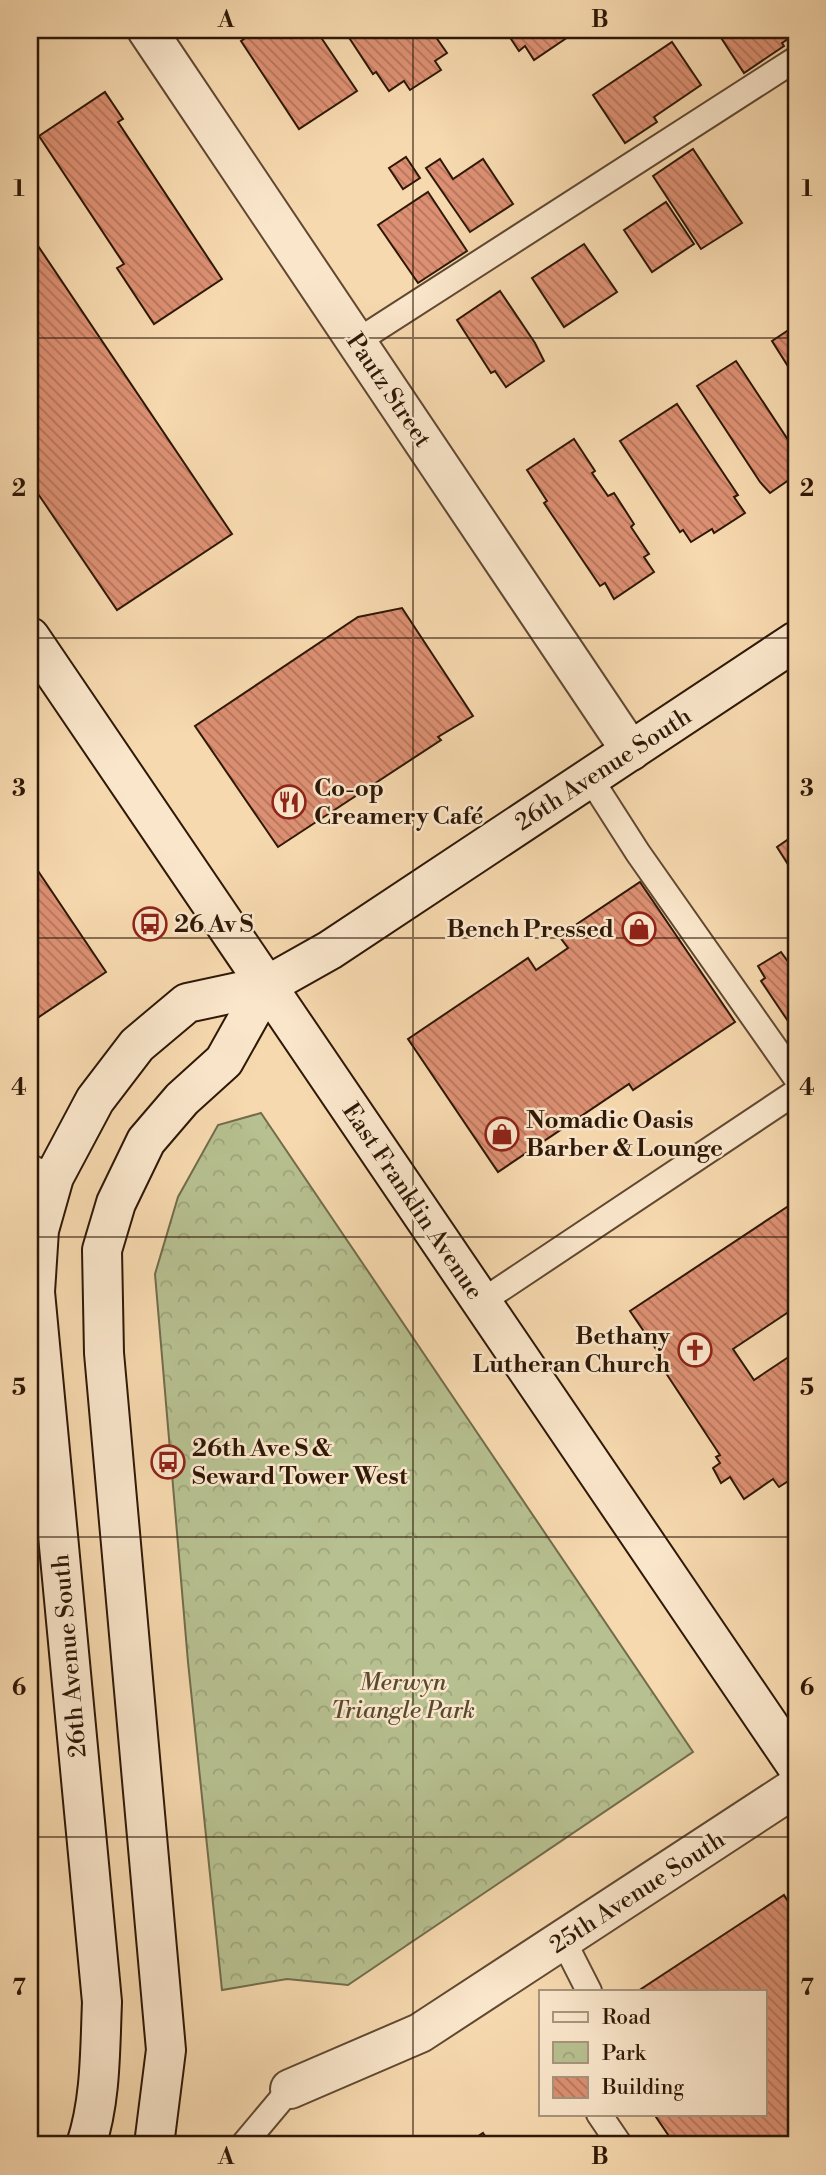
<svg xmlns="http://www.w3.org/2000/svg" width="826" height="2175" viewBox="0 0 826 2175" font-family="'Libre Bodoni',serif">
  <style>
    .park { fill: url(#park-crowns); stroke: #726c4c; stroke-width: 2 }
    .building { fill: url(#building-back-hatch); stroke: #2e1807; stroke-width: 2 }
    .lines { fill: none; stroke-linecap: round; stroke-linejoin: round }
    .lane-casing { stroke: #604831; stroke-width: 28 }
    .street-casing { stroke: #604831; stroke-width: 42 }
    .secondary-casing { stroke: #2e1807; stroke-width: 42 }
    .lane { stroke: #fae6cb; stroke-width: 24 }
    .street { stroke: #fae6cb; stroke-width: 38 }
    .secondary { stroke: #fae6cb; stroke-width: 38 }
    .grid { fill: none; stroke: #2e1807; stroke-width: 2; stroke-opacity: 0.55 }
    .labels { text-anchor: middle; stroke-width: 5; stroke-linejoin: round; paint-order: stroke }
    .street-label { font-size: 24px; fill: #2e1807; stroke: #fae6cb }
    .poi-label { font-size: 24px; font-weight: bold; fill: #2e1807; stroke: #fae6cb; text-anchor: start }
    .park-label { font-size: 24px; font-style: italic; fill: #574a30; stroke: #fae6cb }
    .neatline { fill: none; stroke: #2e1807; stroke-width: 2.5 }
    .grid-label { font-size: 23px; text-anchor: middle; font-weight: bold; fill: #2e1807 }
  </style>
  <defs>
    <pattern id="park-crowns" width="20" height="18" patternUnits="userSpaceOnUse" patternTransform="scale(1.75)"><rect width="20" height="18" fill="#b7c090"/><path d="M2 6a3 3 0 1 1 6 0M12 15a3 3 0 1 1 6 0" fill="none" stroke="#9ea47b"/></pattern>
    <pattern id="building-back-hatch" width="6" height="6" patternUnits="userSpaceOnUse" patternTransform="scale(1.75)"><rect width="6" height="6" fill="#dd9073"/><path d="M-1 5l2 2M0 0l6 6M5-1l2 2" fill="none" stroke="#b4755c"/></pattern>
  </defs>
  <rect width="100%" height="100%" fill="#f7d9af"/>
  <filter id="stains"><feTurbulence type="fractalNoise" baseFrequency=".00286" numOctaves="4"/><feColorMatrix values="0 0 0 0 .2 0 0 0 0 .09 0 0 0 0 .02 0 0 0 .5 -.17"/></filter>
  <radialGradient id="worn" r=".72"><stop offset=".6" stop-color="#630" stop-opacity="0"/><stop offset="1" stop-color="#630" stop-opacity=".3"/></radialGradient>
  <path class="park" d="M 261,1113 L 693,1752 L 348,1985 L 287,1979 L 222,1990 L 188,1662 L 155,1274 L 178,1197 L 218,1125 Z"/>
  <g class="building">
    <path d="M 257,30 L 316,30 L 357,91 L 299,129 L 241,41 Z"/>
    <path d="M 344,30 L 435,30 L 433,33 L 447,53 L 435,61 L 441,70 L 410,90 L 404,81 L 389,91 L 376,72 L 373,74 Z"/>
    <path d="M 505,30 L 568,30 L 571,35 L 534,60 L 525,46 L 519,51 Z"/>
    <path d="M 716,30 L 781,30 L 788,39 L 782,43 L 784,46 L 744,73 Z"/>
    <path d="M 672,42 L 701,85 L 654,117 L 657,122 L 625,143 L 593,95 Z"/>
    <path d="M 105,92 L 123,119 L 118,122 L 222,279 L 154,324 L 117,268 L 124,264 L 39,136 Z"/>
    <path d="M 693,149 L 742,223 L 701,249 L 653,176 Z"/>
    <path d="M 406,157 L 420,178 L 403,189 L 389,168 Z"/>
    <path d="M 440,159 L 453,179 L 483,159 L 513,204 L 470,232 L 426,168 Z"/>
    <path d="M 428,192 L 467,251 L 418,283 L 378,225 Z"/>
    <path d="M 666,202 L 694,244 L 652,272 L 624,230 Z"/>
    <path d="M 30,234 L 232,534 L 117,610 L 30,482 Z"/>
    <path d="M 584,244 L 617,292 L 564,327 L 532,278 Z"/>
    <path d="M 500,291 L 535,343 L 544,361 L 506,387 L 495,371 L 491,373 L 457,320 Z"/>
    <path d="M 796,325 L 796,379 L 772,341 Z"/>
    <path d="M 736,361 L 796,452 L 796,475 L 770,493 L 760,482 L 697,386 Z"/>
    <path d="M 677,404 L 738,495 L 734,497 L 745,513 L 714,533 L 712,529 L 691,542 L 683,530 L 680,532 L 620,441 Z"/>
    <path d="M 574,439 L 595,471 L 592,473 L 608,496 L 614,493 L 634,524 L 631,527 L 649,554 L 644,557 L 654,572 L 614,599 L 605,583 L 600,586 L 544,503 L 547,501 L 527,470 Z"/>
    <path d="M 402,608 L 473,716 L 438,737 L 441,740 L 278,847 L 195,726 L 358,617 Z"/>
    <path d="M 796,834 L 796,877 L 777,847 Z"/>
    <path d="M 30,859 L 106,972 L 30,1023 Z"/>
    <path d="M 640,882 L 735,1022 L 633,1090 L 629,1084 L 498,1172 L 408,1039 L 528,958 L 536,970 L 568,948 L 559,936 Z"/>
    <path d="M 781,952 L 789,963 L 796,958 L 796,1033 L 761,981 L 765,978 L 758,966 Z"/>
    <path d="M 796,1201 L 796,1307 L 733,1349 L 754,1380 L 796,1352 L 796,1463 L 792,1466 L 796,1476 L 779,1487 L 773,1479 L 744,1499 L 730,1477 L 721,1483 L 713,1468 L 720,1463 L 716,1457 L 720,1455 L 656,1358 L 660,1355 L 630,1311 Z"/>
    <path d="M 784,1895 L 796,1914 L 796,2145 L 675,2145 L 654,2114 L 765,2114 L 765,1991 L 638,1991 Z"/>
    <path d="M 483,2133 L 491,2145 L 465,2145 Z"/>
  </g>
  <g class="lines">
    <defs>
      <g id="lane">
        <path d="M 356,342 L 796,59"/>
        <path d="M 590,778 L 638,853 L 796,1078"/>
        <path d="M 30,1167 L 54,1177"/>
        <path d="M 481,1302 L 796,1092"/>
        <path d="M 563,1940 L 589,1991"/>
        <path d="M 599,2114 L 620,2145"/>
        <path d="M 243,2145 L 290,2089"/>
      </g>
      <g id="street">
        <path d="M 147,30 L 631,751"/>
        <path d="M 290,2089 L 420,2033 L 796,1787"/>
      </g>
      <g id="secondary">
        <path d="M 30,637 L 796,1765"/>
        <path d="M 86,2145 C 101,2100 100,2049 102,2002 L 35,1292 L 39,1230 L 54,1177 L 95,1100 L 137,1045 L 187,1003 L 266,986 L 330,950 L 796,641"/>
        <path d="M 154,2145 L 166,2050 L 104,1353 L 102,1250 L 116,1203 L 146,1141 L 182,1099 L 224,1061 L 266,986"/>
      </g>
    </defs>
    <use href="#lane" class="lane-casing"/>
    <use href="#street" class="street-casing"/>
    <use href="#secondary" class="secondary-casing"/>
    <use href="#lane" class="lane"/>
    <use href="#street" class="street"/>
    <use href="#secondary" class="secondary"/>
  </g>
  <path class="grid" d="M 413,30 L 413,2145M 30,338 L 796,338M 30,638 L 796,638M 30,938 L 796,938M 30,1237 L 796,1237M 30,1537 L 796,1537M 30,1837 L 796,1837"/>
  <defs>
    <symbol id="restaurant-ring" viewBox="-11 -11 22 22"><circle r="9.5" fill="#fae6cb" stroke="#8f2418" stroke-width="1.5"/><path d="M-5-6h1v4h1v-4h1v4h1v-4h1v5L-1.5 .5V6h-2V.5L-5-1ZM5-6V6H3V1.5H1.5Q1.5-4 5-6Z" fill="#8f2418"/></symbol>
    <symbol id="bus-ring" viewBox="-11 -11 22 22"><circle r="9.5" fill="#fae6cb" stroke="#8f2418" stroke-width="1.5"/><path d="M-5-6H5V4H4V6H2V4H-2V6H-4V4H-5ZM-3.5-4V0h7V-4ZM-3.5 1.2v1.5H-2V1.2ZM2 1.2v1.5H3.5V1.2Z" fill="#8f2418"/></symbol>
    <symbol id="shop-ring" viewBox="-11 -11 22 22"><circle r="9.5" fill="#fae6cb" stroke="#8f2418" stroke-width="1.5"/><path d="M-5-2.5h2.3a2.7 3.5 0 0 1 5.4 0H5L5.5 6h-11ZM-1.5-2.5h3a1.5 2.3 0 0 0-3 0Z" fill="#8f2418"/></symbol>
    <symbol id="church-ring" viewBox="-11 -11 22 22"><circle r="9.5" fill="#fae6cb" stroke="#8f2418" stroke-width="1.5"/><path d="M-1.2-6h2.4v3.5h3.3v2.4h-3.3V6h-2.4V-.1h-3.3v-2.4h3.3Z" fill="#8f2418"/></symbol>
  </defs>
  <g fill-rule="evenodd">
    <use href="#restaurant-ring" x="270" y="783" width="38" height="38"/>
    <use href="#bus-ring" x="131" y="905" width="38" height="38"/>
    <use href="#shop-ring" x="620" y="910" width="38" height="38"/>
    <use href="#shop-ring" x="483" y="1115" width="38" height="38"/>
    <use href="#church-ring" x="676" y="1331" width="38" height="38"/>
    <use href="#bus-ring" x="149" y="1443" width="38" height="38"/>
  </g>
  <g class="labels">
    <g class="street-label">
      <text transform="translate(389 390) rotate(56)" y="8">Pautz Street</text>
      <text transform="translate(603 769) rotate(-33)" y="8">26th Avenue South</text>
      <text transform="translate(413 1201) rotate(56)" y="8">East Franklin Avenue</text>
      <text transform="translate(69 1656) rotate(-95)" y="8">26th Avenue South</text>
      <text transform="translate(637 1892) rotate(-33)" y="8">25th Avenue South</text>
    </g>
    <g class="poi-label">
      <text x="314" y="796">Co-op<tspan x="314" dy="28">Creamery Café</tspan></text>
      <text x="174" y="932">26 Av S</text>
      <text x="614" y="937" text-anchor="end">Bench Pressed</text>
      <text x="526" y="1128">Nomadic Oasis<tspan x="526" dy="28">Barber &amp; Lounge</tspan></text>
      <text x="670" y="1344" text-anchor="end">Bethany<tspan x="670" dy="28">Lutheran Church</tspan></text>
      <text x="192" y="1456">26th Ave S &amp;<tspan x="192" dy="28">Seward Tower West</tspan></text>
    </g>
    <g class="park-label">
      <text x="403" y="1690">Merwyn<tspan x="403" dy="28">Triangle Park</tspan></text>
    </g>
  </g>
  <rect width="826" height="2175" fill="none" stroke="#f7d9af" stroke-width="77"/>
  <rect x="539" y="1990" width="228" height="126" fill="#fae6cb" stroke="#a8947d" stroke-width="2"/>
  <rect x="553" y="2012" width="35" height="10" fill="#fae6cb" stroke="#a8947d" stroke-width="2"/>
  <text x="602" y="2024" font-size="21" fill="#2e1807">Road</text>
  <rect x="553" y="2042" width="35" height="21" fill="url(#park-crowns)" stroke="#a8947d" stroke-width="2"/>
  <text x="602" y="2060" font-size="21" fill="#2e1807">Park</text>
  <rect x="553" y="2077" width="35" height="21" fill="url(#building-back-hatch)" stroke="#a8947d" stroke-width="2"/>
  <text x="602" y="2094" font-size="21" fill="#2e1807">Building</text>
  <rect x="38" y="38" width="750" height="2098" class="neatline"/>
  <g class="grid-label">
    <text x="226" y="27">A</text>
    <text x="600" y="27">B</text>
    <text x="19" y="196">1</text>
    <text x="807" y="196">1</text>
    <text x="19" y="496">2</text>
    <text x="807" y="496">2</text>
    <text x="19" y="796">3</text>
    <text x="807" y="796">3</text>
    <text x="19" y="1095">4</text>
    <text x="807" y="1095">4</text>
    <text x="19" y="1395">5</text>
    <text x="807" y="1395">5</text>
    <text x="19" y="1695">6</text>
    <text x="807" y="1695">6</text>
    <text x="19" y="1995">7</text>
    <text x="807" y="1995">7</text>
    <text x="226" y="2164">A</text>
    <text x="600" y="2164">B</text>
  </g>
  <rect width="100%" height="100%" filter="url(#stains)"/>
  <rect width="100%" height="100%" fill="url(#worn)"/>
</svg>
